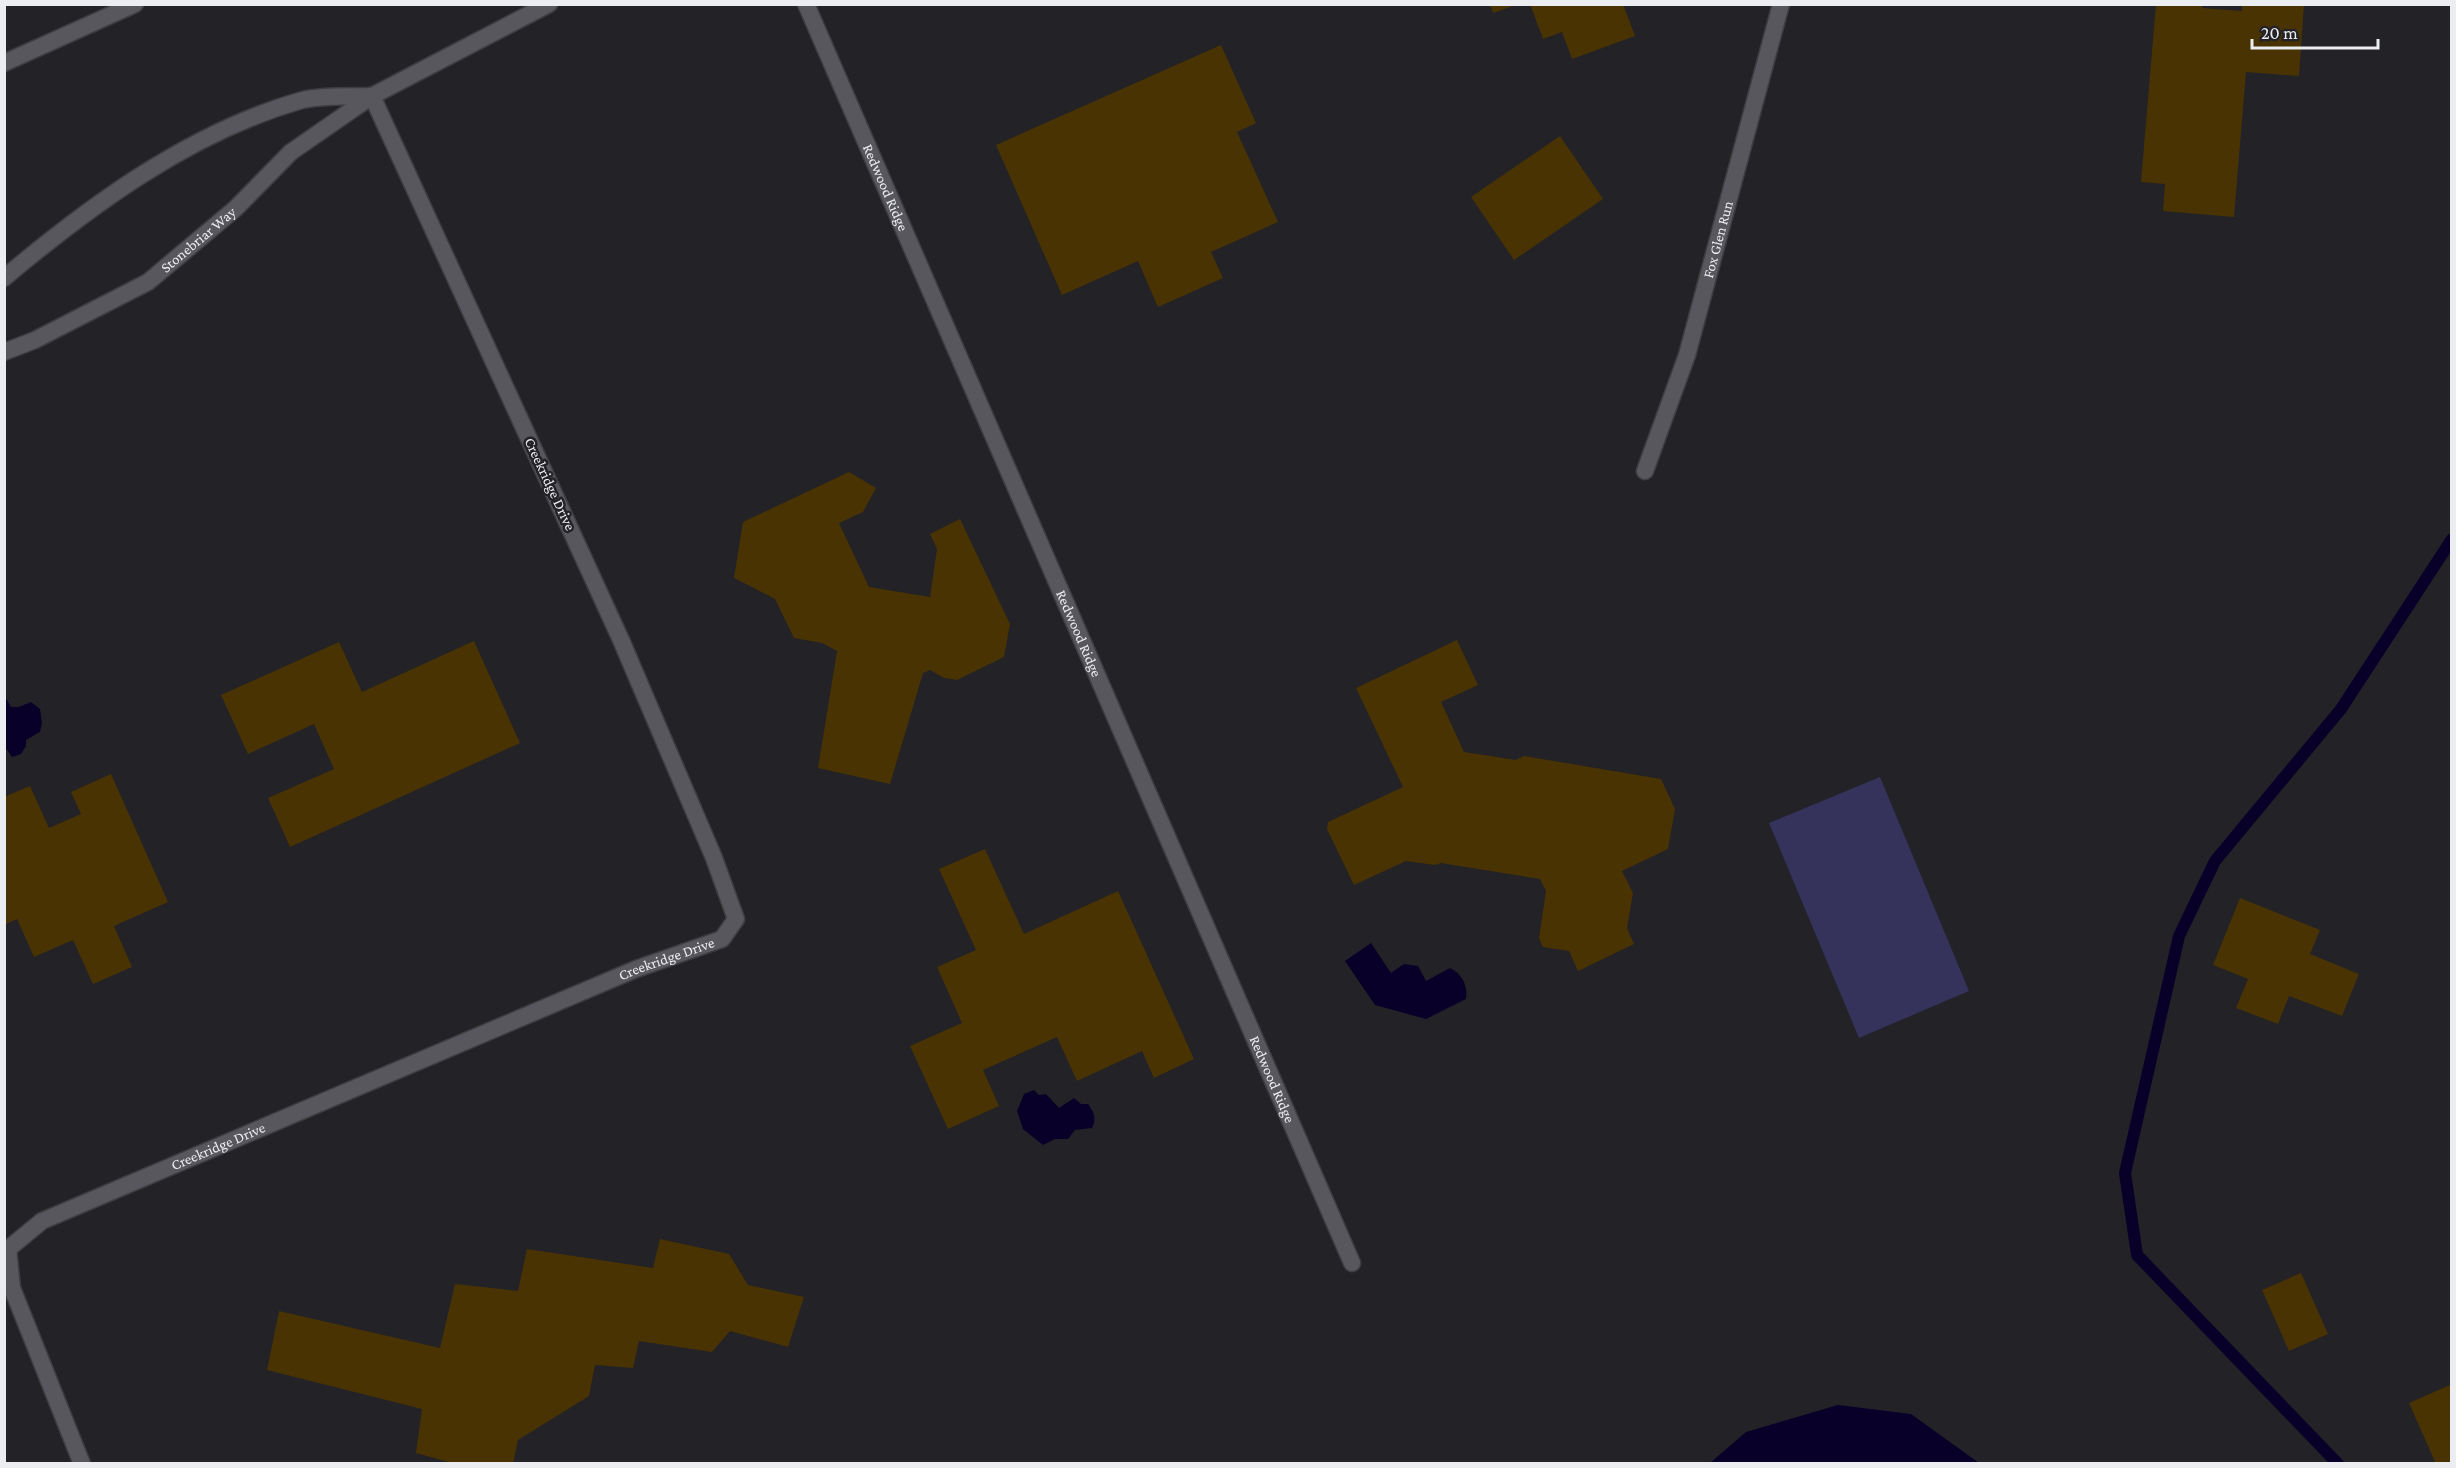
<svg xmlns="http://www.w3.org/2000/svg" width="2456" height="1468" viewBox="0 0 2456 1468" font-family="'Crimson Pro',serif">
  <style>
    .green { fill: #35325b }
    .water { fill: #090029 }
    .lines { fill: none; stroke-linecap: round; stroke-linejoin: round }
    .stream { stroke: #090029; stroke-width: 12 }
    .building { fill: #493302 }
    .service-casing { stroke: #3d3e41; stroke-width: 19 }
    .minor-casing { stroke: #3d3e41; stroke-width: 19 }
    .service { stroke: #57575d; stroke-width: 16 }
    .minor { stroke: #57575d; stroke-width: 16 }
    .labels { text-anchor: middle; stroke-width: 5; stroke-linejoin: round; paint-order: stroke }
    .street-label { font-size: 15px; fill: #ecedf0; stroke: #222227 }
  </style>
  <rect width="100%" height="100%" fill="#222227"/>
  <path class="green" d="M 1880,777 L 1969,991 L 1859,1038 L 1769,823 Z"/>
  <g class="water">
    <path d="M 4,695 L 11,707 L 19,707 L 31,702 L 40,709 L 42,723 L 40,732 L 26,740 L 26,746 L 21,754 L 12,757 L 5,747 Z"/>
    <path d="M 1371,943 L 1391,973 L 1404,964 L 1418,966 L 1426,981 L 1450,968 C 1462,974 1468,985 1466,999 L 1426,1019 L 1375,1005 L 1345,961 Z"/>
    <path d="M 1034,1090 L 1039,1095 L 1046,1094 L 1059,1108 L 1074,1098 L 1081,1104 L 1088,1104 C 1094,1112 1097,1119 1092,1128 L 1075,1130 L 1068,1139 L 1055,1139 L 1043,1145 L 1023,1129 L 1017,1111 L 1024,1094 Z"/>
    <path d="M 1838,1405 L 1911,1414 L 1979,1463 L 1710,1463 L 1746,1432 Z"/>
  </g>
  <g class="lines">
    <path class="stream" d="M 2338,1464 L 2137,1255 L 2125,1173 L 2179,936 L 2215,861 L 2341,709 L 2452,539"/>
  </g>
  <g class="building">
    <path d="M 1530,4 L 1623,4 L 1635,36 L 1572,59 L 1562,32 L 1543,39 Z"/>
    <path d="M 2156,4 L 2203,4 L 2202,8 L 2242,11 L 2242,4 L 2304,4 L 2299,76 L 2246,72 L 2234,217 L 2163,211 L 2165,184 L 2141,182 Z"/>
    <path d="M 1490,5 L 1516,5 L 1493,13 Z"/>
    <path d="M 1221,45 L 1256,123 L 1237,132 L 1278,222 L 1211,252 L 1223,278 L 1158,307 L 1138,261 L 1062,295 L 996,145 Z"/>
    <path d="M 1560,136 L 1603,199 L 1514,260 L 1471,197 Z"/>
    <path d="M 849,472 L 876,488 L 863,512 L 839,523 L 869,587 L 930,597 L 937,549 L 930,534 L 960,519 L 1010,624 L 1004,657 L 957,680 L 944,678 L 930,670 L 923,673 L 890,784 L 818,768 L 837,651 L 822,643 L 794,638 L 775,599 L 734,578 L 743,522 Z"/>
    <path d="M 1457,640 L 1478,685 L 1441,702 L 1464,752 L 1516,760 L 1524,756 L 1661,779 L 1675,809 L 1668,849 L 1622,871 L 1633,893 L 1627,928 L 1634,944 L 1578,971 L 1569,951 L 1543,947 L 1539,938 L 1546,891 L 1540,879 L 1441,863 L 1435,865 L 1406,861 L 1354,885 L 1327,829 L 1328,822 L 1403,787 L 1356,688 Z"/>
    <path d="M 474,641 L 520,743 L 290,847 L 268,798 L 334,769 L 314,724 L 248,754 L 221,695 L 339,642 L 362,692 Z"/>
    <path d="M 111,774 L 168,902 L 114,926 L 132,967 L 93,984 L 73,940 L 34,957 L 17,919 L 4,925 L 4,797 L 30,786 L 49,828 L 81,814 L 71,792 Z"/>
    <path d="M 985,849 L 1024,934 L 1118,891 L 1194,1059 L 1154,1078 L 1142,1051 L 1077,1081 L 1057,1037 L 983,1070 L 999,1106 L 948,1129 L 910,1046 L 962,1023 L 937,967 L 976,950 L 939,869 Z"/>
    <path d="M 2240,898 L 2320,930 L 2310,954 L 2359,974 L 2342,1016 L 2289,996 L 2278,1024 L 2236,1008 L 2248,979 L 2213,965 Z"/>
    <path d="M 660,1239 L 729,1254 L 748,1285 L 804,1297 L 788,1347 L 730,1331 L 712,1352 L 639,1341 L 633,1368 L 595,1365 L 589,1396 L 518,1440 L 513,1464 L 456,1464 L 416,1453 L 422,1409 L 267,1370 L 279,1311 L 440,1348 L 455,1284 L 518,1291 L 527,1249 L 653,1268 Z"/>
    <path d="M 2301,1273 L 2328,1334 L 2289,1351 L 2262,1290 Z"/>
    <path d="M 2452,1384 L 2452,1464 L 2436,1464 L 2409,1403 Z"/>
  </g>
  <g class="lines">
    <defs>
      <path id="service" d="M 4,63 L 135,4"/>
      <g id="minor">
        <path id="s1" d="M 806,4 L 1352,1263"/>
        <path d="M 4,278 C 91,205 189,133 299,101 C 321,95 349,97 371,96"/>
        <path id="s2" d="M 4,352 L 35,340 L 148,282 L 236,208 L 291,152 L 372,96 L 549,4"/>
        <path id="s3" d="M 1645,471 L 1687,355 L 1781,4"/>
        <path id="s4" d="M 82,1464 L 12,1288 L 8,1249 L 42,1221 L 636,969 L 722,939 L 736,919 L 714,858 L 621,640 L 372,96"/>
      </g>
    </defs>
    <use href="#service" class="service-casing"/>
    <use href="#minor" class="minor-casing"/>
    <use href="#service" class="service"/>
    <use href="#minor" class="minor"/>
  </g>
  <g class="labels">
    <g class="street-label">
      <text dy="5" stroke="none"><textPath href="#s1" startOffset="200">Redwood Ridge</textPath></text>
      <text dy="5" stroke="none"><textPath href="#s2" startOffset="226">Stonebriar Way</textPath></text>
      <text dy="5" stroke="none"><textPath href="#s3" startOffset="243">Fox Glen Run</textPath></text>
      <text transform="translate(550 484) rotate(65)" y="5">Creekridge Drive</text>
      <text dy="5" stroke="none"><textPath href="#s1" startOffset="686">Redwood Ridge</textPath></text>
      <text dy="5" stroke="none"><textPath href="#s4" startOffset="950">Creekridge Drive</textPath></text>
      <text dy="5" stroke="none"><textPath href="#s1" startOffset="1172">Redwood Ridge</textPath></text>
      <text dy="5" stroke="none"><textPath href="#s4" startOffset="464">Creekridge Drive</textPath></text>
    </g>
  </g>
  <rect width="2456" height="1468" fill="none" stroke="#ecedf0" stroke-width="12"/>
  <path d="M2252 39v9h126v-9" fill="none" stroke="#ecedf0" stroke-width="3"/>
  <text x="2261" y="39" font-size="18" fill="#ecedf0" stroke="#222227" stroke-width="4.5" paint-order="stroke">20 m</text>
</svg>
